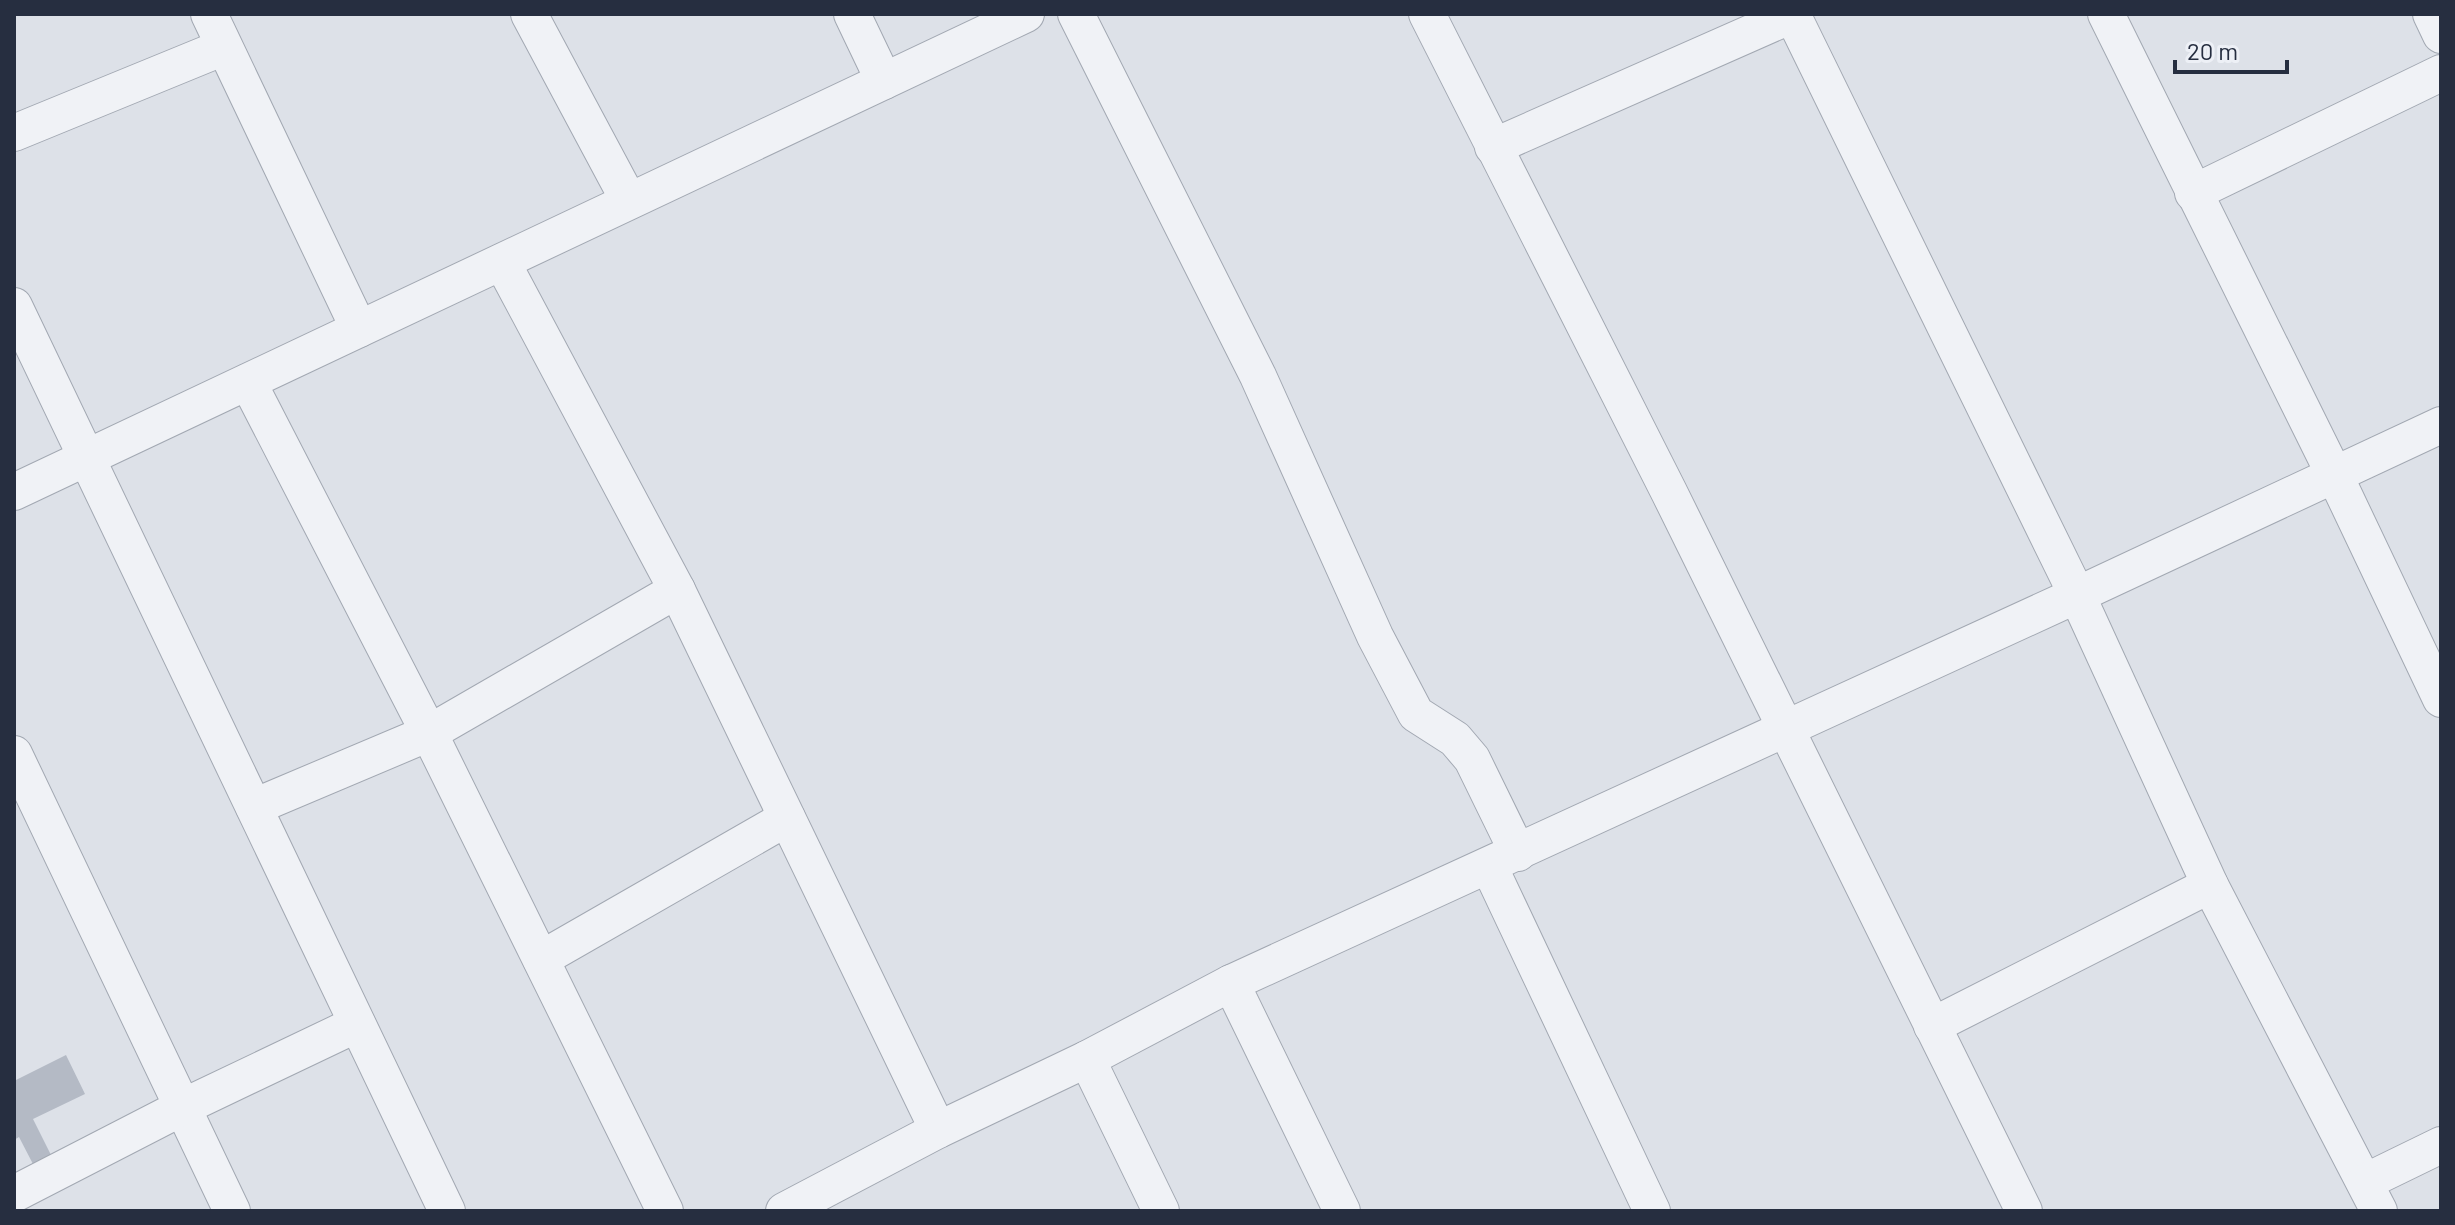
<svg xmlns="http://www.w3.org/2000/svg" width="2455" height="1225" viewBox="0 0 2455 1225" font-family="Barlow,sans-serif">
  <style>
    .building { fill: #b4bac5 }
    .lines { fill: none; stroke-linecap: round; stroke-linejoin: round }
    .street-casing { stroke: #a2a8b2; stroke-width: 38 }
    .street { stroke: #f0f2f6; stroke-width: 36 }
  </style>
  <rect width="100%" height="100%" fill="#dde1e8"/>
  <path class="building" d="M 66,1055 L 85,1094 L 33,1119 L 52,1157 L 34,1166 L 19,1137 L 14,1140 L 14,1081 Z"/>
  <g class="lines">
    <defs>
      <g id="street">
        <path d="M 209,14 L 359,329"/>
        <path d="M 529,14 L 629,201"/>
        <path d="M 852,14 L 884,81"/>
        <path d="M 1076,14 L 1258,376 L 1375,636 L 1416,714 L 1455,739 L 1472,759 L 1518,853"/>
        <path d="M 1427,14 L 1669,492 L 2024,1211"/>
        <path d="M 1792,14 L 2077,595 L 2210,885 L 2379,1211"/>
        <path d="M 2106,14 L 2335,476 L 2441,699"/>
        <path d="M 2431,14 L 2441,35"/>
        <path d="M 14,133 L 224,47"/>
        <path d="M 1493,147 L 1794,14"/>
        <path d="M 2193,193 L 2441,73"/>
        <path d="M 502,262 L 677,590 L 938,1130"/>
        <path d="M 14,306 L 447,1211"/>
        <path d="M 248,382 L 429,733 L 665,1211"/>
        <path d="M 14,492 L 1026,14"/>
        <path d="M 14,754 L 232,1211"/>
        <path d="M 254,807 L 429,733 L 677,590"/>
        <path d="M 1489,866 L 1652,1211"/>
        <path d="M 541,959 L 787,818"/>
        <path d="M 1231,983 L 1342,1211"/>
        <path d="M 1932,1026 L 2210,885"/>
        <path d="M 1087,1059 L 1161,1211"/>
        <path d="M 2365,1182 L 2441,1145"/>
        <path d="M 14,1194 L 183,1107 L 357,1024"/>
        <path d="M 784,1211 L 938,1130 L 1087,1059 L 1231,983 L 2077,595 L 2441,425"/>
      </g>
    </defs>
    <use href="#street" class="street-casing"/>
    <use href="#street" class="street"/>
  </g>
  <rect width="2455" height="1225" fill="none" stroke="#262e40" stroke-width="32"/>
  <path d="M2175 60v12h112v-12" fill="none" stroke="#262e40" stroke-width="4"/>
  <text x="2187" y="60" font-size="24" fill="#262e40" stroke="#edf0f6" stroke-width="6" paint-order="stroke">20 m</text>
</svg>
